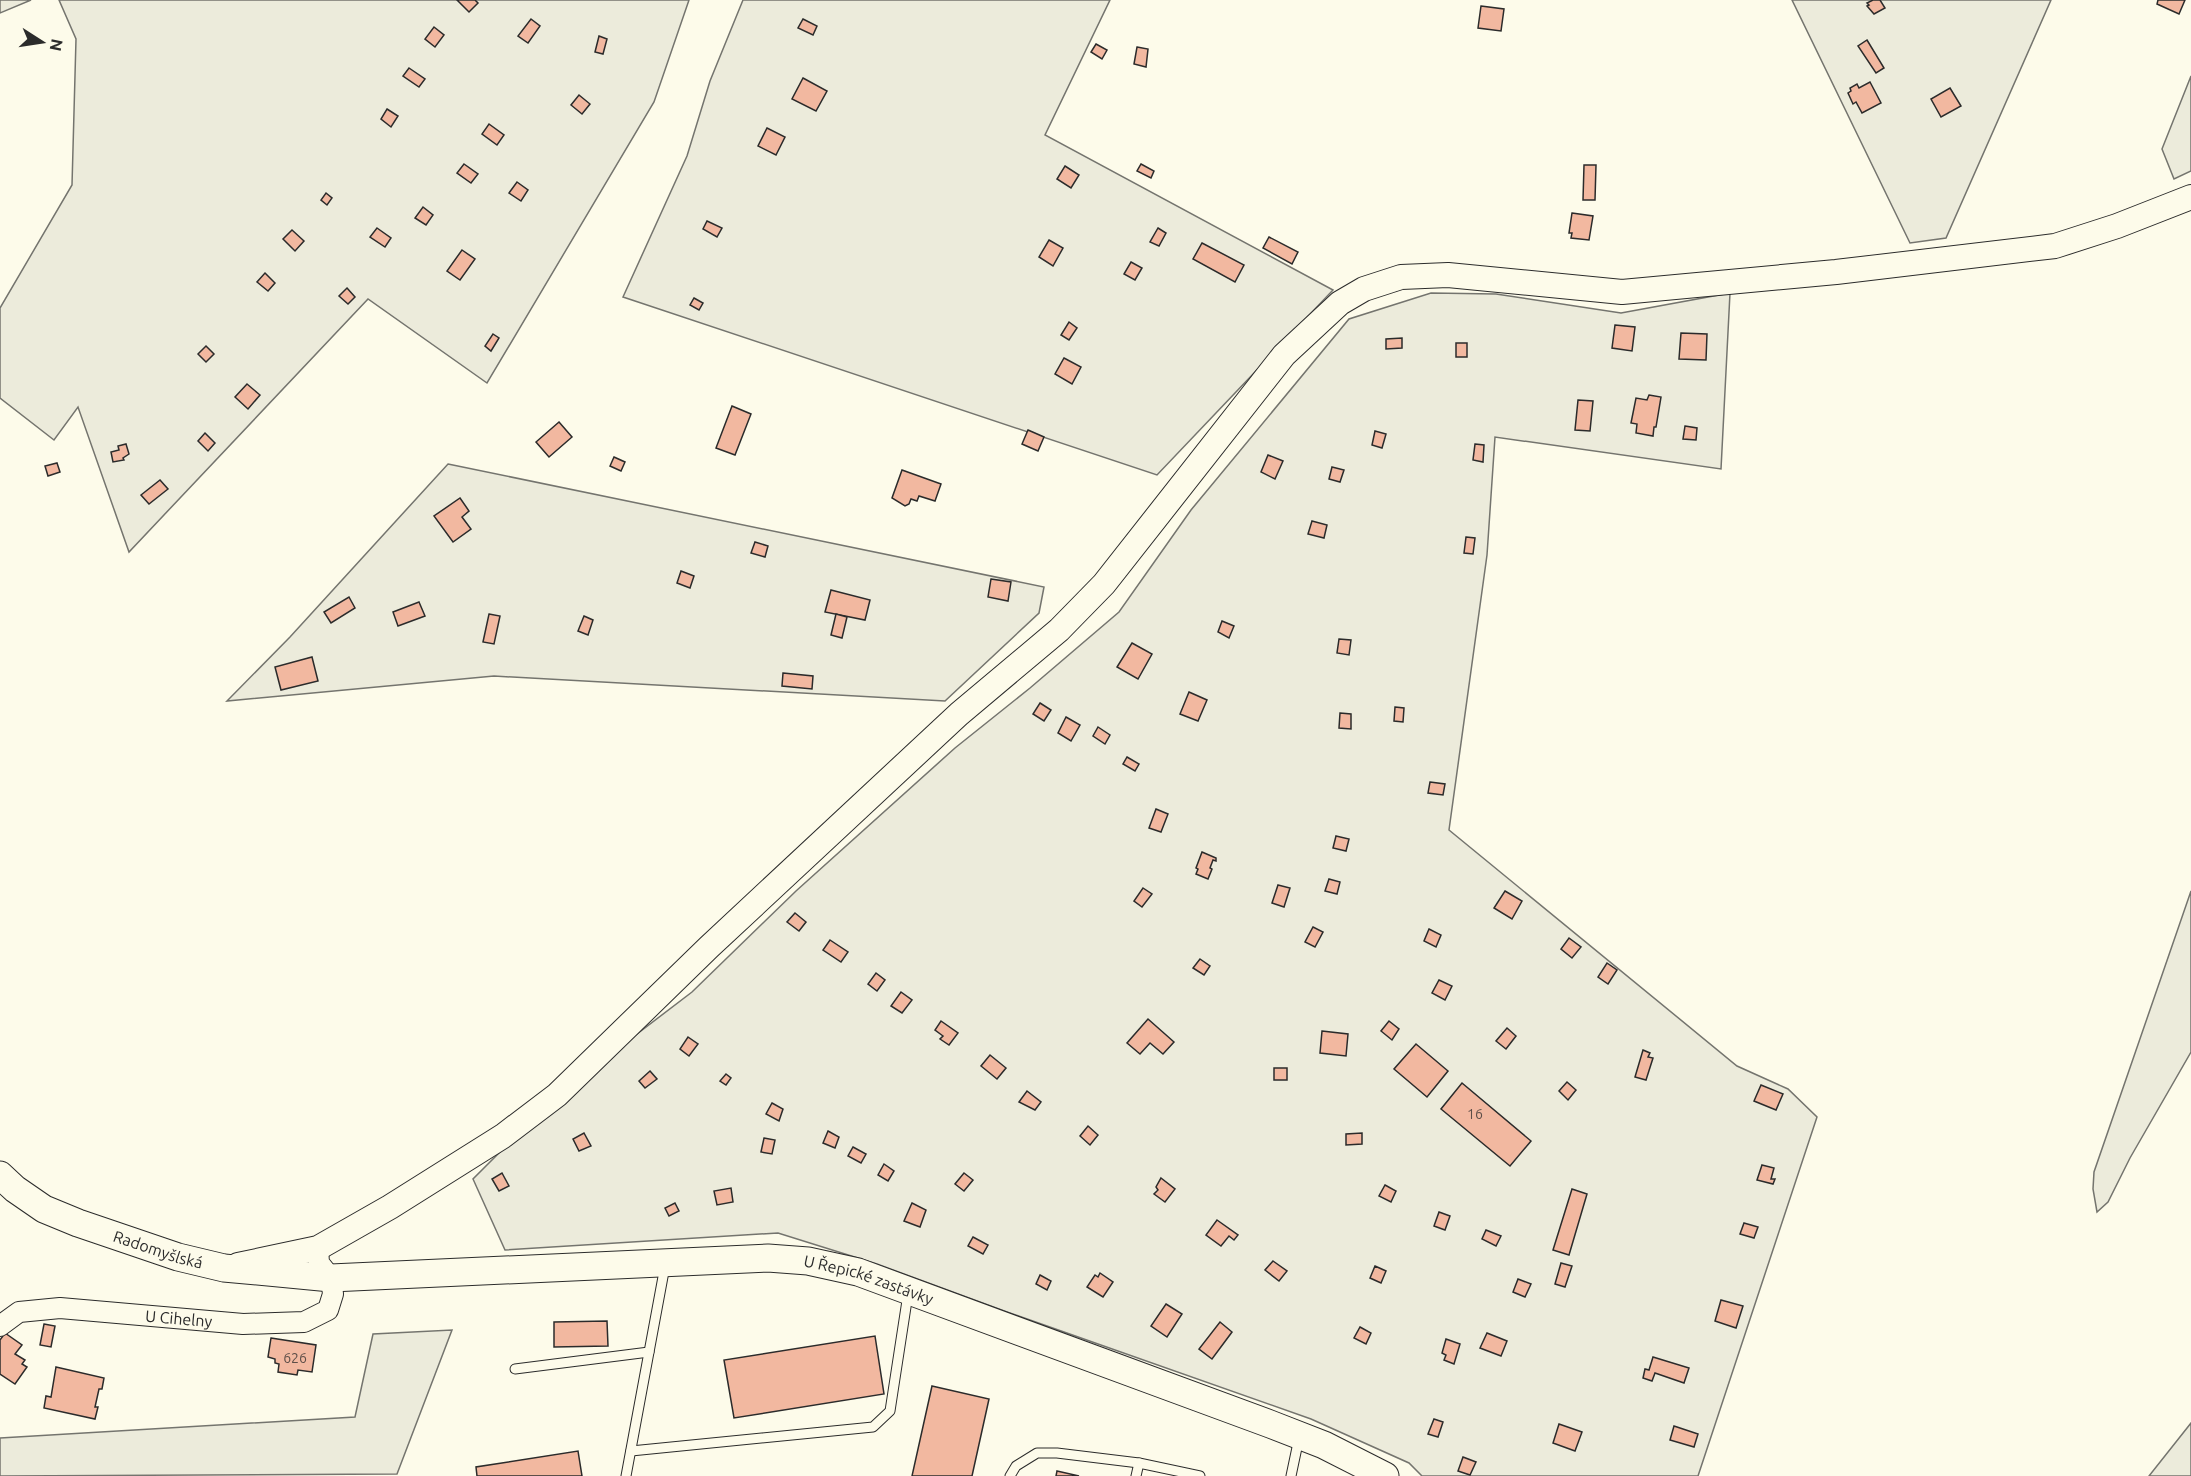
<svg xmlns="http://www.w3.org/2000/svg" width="2191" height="1476" viewBox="0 0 2191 1476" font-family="Ubuntu,sans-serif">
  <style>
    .green { fill: #ecebdb; stroke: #74746e; stroke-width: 1.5 }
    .building { fill: #f2b8a0; stroke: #2b2b2b; stroke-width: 1.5 }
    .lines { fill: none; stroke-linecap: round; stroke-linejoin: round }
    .service-casing { stroke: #2b2b2b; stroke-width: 11 }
    .minor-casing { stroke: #2b2b2b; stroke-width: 22 }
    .tertiary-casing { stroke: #2b2b2b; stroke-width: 26 }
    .secondary-casing { stroke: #2b2b2b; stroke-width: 29 }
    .service { stroke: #fdfbea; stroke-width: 9 }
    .minor { stroke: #fdfbea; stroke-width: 20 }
    .tertiary { stroke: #fdfbea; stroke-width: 24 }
    .secondary { stroke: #fdfbea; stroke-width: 27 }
    .labels { text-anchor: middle; stroke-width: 4.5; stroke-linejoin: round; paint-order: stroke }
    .number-label { font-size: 14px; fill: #5d4e48 }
    .street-label { font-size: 16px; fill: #2b2b2b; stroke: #fdfbea }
  </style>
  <rect width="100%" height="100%" fill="#fdfbea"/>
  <g class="green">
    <path d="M 0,0 L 31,0 L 0,13 Z"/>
    <path d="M 59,0 L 689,0 L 654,102 L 487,383 L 368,299 L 129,552 L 78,407 L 54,440 L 0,398 L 0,308 L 72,185 L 76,39 Z"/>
    <path d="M 743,0 L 1110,0 L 1045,135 L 1333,290 L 1157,475 L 623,297 L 687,156 L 710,81 Z"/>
    <path d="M 1792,0 L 2051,0 L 1946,238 L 1910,243 Z"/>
    <path d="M 2191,76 L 2191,171 L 2174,179 L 2162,149 Z"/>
    <path d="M 1431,293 L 1496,294 L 1621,313 L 1730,293 L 1721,469 L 1495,437 L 1487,555 L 1449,830 L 1737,1066 L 1788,1089 L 1817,1117 L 1698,1476 L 1422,1476 L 1409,1463 L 1311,1419 L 1007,1312 L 877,1264 L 778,1233 L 505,1250 L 473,1179 L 557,1095 L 692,992 L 796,891 L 955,748 L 1030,688 L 1119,612 L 1191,510 L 1349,319 Z"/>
    <path d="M 448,464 L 1044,587 L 1039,613 L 945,701 L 494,676 L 227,701 L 290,637 Z"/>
    <path d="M 2191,891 L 2191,1052 L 2130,1158 L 2108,1202 L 2097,1212 L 2093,1189 L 2094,1172 Z"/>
    <path d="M 452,1330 L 397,1474 L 0,1476 L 0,1438 L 355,1417 L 373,1334 Z"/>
    <path d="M 2191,1423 L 2191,1476 L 2149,1476 Z"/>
  </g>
  <g class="building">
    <path d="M 457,0 L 475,0 L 478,3 L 469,12 Z"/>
    <path d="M 1873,0 L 1880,0 L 1885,8 L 1874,14 L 1867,6 L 1869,5 L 1867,3 Z"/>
    <path d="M 2158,0 L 2185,0 L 2179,14 L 2157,4 Z"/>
    <path d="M 1481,6 L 1504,9 L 1501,31 L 1478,28 Z"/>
    <path d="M 531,19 L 540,26 L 528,43 L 518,36 Z"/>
    <path d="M 803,19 L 817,26 L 813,35 L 798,28 Z"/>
    <path d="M 434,27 L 444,35 L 435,47 L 425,39 Z"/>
    <path d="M 599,36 L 607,39 L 603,54 L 595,52 Z"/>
    <path d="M 1867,40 L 1884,68 L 1876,73 L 1858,46 Z"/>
    <path d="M 1096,44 L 1107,50 L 1102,59 L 1091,52 Z"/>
    <path d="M 1137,47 L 1148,49 L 1146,67 L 1134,64 Z"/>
    <path d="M 409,68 L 425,79 L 419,87 L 403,76 Z"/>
    <path d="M 803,78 L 827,91 L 816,111 L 792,99 Z"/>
    <path d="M 1870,82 L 1881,103 L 1862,113 L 1856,102 L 1853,104 L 1848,93 L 1851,91 L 1850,88 L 1857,84 L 1859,88 Z"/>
    <path d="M 1950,88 L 1961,106 L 1941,117 L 1931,99 Z"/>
    <path d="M 579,95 L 590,104 L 582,114 L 571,105 Z"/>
    <path d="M 387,109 L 398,116 L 391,127 L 381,119 Z"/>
    <path d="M 489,124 L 504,135 L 497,145 L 482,134 Z"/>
    <path d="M 767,128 L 785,137 L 776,155 L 758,146 Z"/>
    <path d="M 464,164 L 478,174 L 471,183 L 457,173 Z"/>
    <path d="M 1141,164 L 1154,171 L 1151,178 L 1137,171 Z"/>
    <path d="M 1584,165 L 1596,165 L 1595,200 L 1583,200 Z"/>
    <path d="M 1065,166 L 1079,175 L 1071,188 L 1057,179 Z"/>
    <path d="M 517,182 L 528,190 L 521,201 L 509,193 Z"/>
    <path d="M 326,193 L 332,198 L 327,205 L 321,200 Z"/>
    <path d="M 423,207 L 433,215 L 426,225 L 415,218 Z"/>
    <path d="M 1572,213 L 1593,216 L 1589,240 L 1571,238 L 1572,233 L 1569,233 Z"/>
    <path d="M 707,221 L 722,228 L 717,237 L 703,229 Z"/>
    <path d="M 377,228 L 391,238 L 385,247 L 370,237 Z"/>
    <path d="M 1158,228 L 1166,233 L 1159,246 L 1150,242 Z"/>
    <path d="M 292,230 L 304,241 L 295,251 L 283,239 Z"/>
    <path d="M 1269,237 L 1298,252 L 1292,264 L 1263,248 Z"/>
    <path d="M 1049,240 L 1063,248 L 1053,266 L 1039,257 Z"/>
    <path d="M 1202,243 L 1244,265 L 1235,282 L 1193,259 Z"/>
    <path d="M 462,250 L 475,259 L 460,280 L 447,271 Z"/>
    <path d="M 1131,262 L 1142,268 L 1135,280 L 1124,274 Z"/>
    <path d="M 265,273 L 275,283 L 268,291 L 257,282 Z"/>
    <path d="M 347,288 L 355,297 L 348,304 L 339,296 Z"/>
    <path d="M 694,298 L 703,303 L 699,310 L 690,305 Z"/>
    <path d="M 1069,322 L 1077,328 L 1069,340 L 1061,335 Z"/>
    <path d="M 1615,325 L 1635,327 L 1632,351 L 1612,348 Z"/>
    <path d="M 1681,333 L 1707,334 L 1706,360 L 1679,359 Z"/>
    <path d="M 493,334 L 499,338 L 491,351 L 485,346 Z"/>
    <path d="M 1402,338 L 1402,348 L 1386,349 L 1386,339 Z"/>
    <rect x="1456" y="343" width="11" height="14"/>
    <path d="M 206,346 L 214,354 L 206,362 L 198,354 Z"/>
    <path d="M 1064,358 L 1081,367 L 1072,384 L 1055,374 Z"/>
    <path d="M 247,384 L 260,395 L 248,409 L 235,397 Z"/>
    <path d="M 1649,395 L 1661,397 L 1656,427 L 1654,427 L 1653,436 L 1636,433 L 1637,424 L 1631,423 L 1636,398 L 1647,400 Z"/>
    <path d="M 1578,400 L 1593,401 L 1590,431 L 1575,430 Z"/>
    <path d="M 732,406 L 751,414 L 735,455 L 716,448 Z"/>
    <path d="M 559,422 L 572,437 L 549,457 L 536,442 Z"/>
    <path d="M 1685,426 L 1697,428 L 1696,440 L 1683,439 Z"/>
    <path d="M 1028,430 L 1044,437 L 1038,451 L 1022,444 Z"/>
    <path d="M 1375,431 L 1386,434 L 1382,448 L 1372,445 Z"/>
    <path d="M 205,433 L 215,443 L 208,451 L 198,441 Z"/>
    <path d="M 126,444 L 129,454 L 123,458 L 124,460 L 113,462 L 111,452 L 119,450 L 118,446 Z"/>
    <path d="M 1475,444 L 1484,445 L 1483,462 L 1473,460 Z"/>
    <path d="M 1268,455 L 1283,461 L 1275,479 L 1261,472 Z"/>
    <path d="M 614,457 L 625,462 L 621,471 L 610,466 Z"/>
    <path d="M 57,463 L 60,472 L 48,476 L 45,466 Z"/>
    <path d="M 1332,467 L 1344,470 L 1340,482 L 1329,479 Z"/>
    <path d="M 902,470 L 941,484 L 935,501 L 919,496 L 917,501 L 911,499 L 909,504 L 905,506 L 892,498 Z"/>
    <path d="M 160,480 L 168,489 L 149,504 L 141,495 Z"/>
    <path d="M 460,498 L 469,511 L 462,517 L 471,529 L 453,542 L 434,516 Z"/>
    <path d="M 1312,521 L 1327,525 L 1324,538 L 1308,534 Z"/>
    <path d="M 1466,537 L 1475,538 L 1473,554 L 1464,553 Z"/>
    <path d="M 755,542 L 768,546 L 765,557 L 751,553 Z"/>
    <path d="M 681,571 L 694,576 L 690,588 L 677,583 Z"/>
    <path d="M 991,579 L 1011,582 L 1008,601 L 988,597 Z"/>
    <path d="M 831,590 L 870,600 L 865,620 L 825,612 Z"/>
    <path d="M 349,597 L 355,608 L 331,623 L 324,612 Z"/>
    <path d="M 419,602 L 425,616 L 398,626 L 393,612 Z"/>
    <path d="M 489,614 L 500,616 L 494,644 L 483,642 Z"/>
    <path d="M 836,614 L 847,617 L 842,638 L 831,635 Z"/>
    <path d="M 584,616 L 593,620 L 588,635 L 578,631 Z"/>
    <path d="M 1222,621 L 1234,626 L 1229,638 L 1218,632 Z"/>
    <path d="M 1339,639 L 1351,640 L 1349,655 L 1337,653 Z"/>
    <path d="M 1132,643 L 1152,654 L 1138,679 L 1117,667 Z"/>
    <path d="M 312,657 L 318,681 L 281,690 L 275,667 Z"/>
    <path d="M 783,673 L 813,676 L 812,689 L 782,686 Z"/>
    <path d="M 1189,692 L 1207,700 L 1198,721 L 1180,714 Z"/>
    <path d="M 1040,703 L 1051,710 L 1044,721 L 1033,714 Z"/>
    <path d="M 1395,707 L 1404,708 L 1403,722 L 1394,721 Z"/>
    <path d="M 1340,713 L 1351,714 L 1351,729 L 1339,728 Z"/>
    <path d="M 1066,717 L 1080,725 L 1071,741 L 1058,733 Z"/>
    <path d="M 1098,727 L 1110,735 L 1105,744 L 1093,736 Z"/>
    <path d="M 1127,757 L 1139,764 L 1135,771 L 1123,764 Z"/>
    <path d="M 1430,782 L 1445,784 L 1443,795 L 1428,793 Z"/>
    <path d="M 1156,809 L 1168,814 L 1161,832 L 1149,828 Z"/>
    <path d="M 1336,836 L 1349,839 L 1346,851 L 1333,848 Z"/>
    <path d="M 1202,852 L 1216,858 L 1216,861 L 1213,860 L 1210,868 L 1212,869 L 1208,879 L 1196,874 L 1198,869 L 1196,868 Z"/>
    <path d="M 1329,879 L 1340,882 L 1337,894 L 1325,891 Z"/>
    <path d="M 1278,885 L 1290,888 L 1284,907 L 1272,903 Z"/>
    <path d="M 1143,888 L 1152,894 L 1142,907 L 1134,901 Z"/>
    <path d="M 1505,891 L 1522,901 L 1512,919 L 1494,908 Z"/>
    <path d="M 795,913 L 806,922 L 799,931 L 787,922 Z"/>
    <path d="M 1313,927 L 1323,932 L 1315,947 L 1305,942 Z"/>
    <path d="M 1429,929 L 1441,935 L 1436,947 L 1424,941 Z"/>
    <path d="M 1569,938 L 1581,947 L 1572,958 L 1561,949 Z"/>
    <path d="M 830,940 L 848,952 L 841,962 L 823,950 Z"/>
    <path d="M 1200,959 L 1210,966 L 1204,975 L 1193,968 Z"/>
    <path d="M 1607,963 L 1617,970 L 1608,984 L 1598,977 Z"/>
    <path d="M 876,973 L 885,980 L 877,991 L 868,984 Z"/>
    <path d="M 1439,980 L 1452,986 L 1445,1000 L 1432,993 Z"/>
    <path d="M 901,992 L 912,1000 L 902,1013 L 891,1006 Z"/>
    <path d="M 1148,1019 L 1174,1042 L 1163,1054 L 1150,1043 L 1140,1054 L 1127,1043 Z"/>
    <path d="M 941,1021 L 958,1033 L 949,1045 L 940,1039 L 943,1036 L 935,1030 Z"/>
    <path d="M 1389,1021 L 1399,1029 L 1392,1040 L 1381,1031 Z"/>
    <path d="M 1507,1028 L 1516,1036 L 1506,1049 L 1496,1041 Z"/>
    <path d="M 1322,1031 L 1348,1034 L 1346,1056 L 1320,1053 Z"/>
    <path d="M 688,1037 L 698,1044 L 689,1056 L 680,1049 Z"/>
    <path d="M 1416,1044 L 1448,1071 L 1427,1097 L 1394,1069 Z"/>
    <path d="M 1643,1050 L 1650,1053 L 1648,1057 L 1653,1058 L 1646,1080 L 1635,1077 Z"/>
    <path d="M 990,1055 L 1006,1068 L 997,1079 L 981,1066 Z"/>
    <rect x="1274" y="1068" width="13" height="12"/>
    <path d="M 650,1071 L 657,1079 L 645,1088 L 639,1081 Z"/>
    <path d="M 726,1074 L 731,1078 L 726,1085 L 720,1081 Z"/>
    <path d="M 1567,1082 L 1576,1090 L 1568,1100 L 1559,1091 Z"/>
    <path d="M 1462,1083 L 1531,1141 L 1510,1166 L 1441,1109 Z"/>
    <path d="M 1761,1085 L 1783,1094 L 1776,1110 L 1754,1101 Z"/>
    <path d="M 1027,1091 L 1041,1102 L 1035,1110 L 1019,1102 Z"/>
    <path d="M 772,1103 L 783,1109 L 779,1121 L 766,1114 Z"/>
    <path d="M 1088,1126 L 1098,1135 L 1090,1145 L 1080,1136 Z"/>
    <path d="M 828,1131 L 839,1137 L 835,1148 L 823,1143 Z"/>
    <path d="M 584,1133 L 591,1146 L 579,1151 L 573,1139 Z"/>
    <path d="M 1362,1133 L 1362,1144 L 1346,1145 L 1346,1134 Z"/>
    <path d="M 764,1138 L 775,1140 L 772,1154 L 761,1152 Z"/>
    <path d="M 853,1147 L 866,1154 L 861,1163 L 848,1156 Z"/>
    <path d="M 884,1164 L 894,1171 L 888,1181 L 878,1175 Z"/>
    <path d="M 1762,1165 L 1774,1168 L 1771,1179 L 1775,1179 L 1773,1184 L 1757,1180 Z"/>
    <path d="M 502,1173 L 509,1186 L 499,1191 L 492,1179 Z"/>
    <path d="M 964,1173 L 973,1180 L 964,1191 L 955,1184 Z"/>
    <path d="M 1161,1178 L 1175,1189 L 1165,1202 L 1154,1194 L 1158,1190 L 1156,1187 Z"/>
    <path d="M 1385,1185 L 1396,1191 L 1391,1202 L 1379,1196 Z"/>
    <path d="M 731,1188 L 733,1202 L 717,1205 L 714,1191 Z"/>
    <path d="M 1572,1189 L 1587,1194 L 1569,1255 L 1553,1250 Z"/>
    <path d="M 675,1203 L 679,1211 L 669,1216 L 665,1208 Z"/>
    <path d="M 912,1203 L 926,1210 L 920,1227 L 904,1221 Z"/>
    <path d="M 1439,1212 L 1450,1216 L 1445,1230 L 1434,1226 Z"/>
    <path d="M 1217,1220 L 1238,1235 L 1234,1240 L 1229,1236 L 1221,1246 L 1206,1235 Z"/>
    <path d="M 1744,1223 L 1758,1227 L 1754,1238 L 1740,1234 Z"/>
    <path d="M 1486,1230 L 1501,1236 L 1496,1246 L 1482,1239 Z"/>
    <path d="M 973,1237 L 988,1245 L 983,1254 L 968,1246 Z"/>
    <path d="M 1273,1261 L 1287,1271 L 1279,1281 L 1265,1270 Z"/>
    <path d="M 1561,1263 L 1572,1266 L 1565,1287 L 1555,1284 Z"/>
    <path d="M 1375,1266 L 1386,1271 L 1381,1283 L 1370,1278 Z"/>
    <path d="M 1100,1273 L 1113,1282 L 1103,1297 L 1087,1287 L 1095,1275 L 1098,1277 Z"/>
    <path d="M 1040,1275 L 1051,1281 L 1047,1290 L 1036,1284 Z"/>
    <path d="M 1518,1279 L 1531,1284 L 1525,1297 L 1513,1292 Z"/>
    <path d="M 1721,1300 L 1743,1306 L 1736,1328 L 1715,1321 Z"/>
    <path d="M 1166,1304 L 1182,1314 L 1167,1337 L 1151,1326 Z"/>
    <path d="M 607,1321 L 608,1346 L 554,1347 L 554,1322 Z"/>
    <path d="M 1220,1322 L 1232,1332 L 1212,1359 L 1199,1349 Z"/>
    <path d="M 44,1324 L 55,1326 L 51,1347 L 40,1345 Z"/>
    <path d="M 1360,1327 L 1371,1333 L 1366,1344 L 1354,1338 Z"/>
    <path d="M 5,1333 L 22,1345 L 15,1354 L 25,1360 L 22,1364 L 27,1367 L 15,1384 L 0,1374 L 0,1340 Z"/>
    <path d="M 1487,1333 L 1507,1341 L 1501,1356 L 1480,1348 Z"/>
    <path d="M 875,1336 L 884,1394 L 734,1418 L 724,1360 Z"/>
    <path d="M 271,1338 L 316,1345 L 312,1372 L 298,1370 L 297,1375 L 278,1372 L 279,1364 L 275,1363 L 275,1359 L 268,1357 Z"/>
    <path d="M 1446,1339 L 1460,1344 L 1454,1364 L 1444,1360 L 1446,1355 L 1442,1353 Z"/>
    <path d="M 1653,1357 L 1689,1368 L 1684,1383 L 1655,1373 L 1652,1381 L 1643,1378 L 1645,1369 L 1649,1370 Z"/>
    <path d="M 56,1367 L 104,1378 L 102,1389 L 99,1389 L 95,1407 L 98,1407 L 95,1419 L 44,1408 L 46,1396 L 51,1397 Z"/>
    <path d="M 932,1386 L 989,1399 L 972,1476 L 912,1476 Z"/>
    <path d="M 1434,1419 L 1443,1422 L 1438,1437 L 1428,1434 Z"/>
    <path d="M 1559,1424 L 1582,1432 L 1575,1451 L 1553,1443 Z"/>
    <path d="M 1674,1426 L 1698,1434 L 1694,1447 L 1670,1440 Z"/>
    <path d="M 578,1451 L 582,1476 L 477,1476 L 476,1467 Z"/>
    <path d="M 1463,1457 L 1476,1462 L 1470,1475 L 1458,1471 Z"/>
    <path d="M 1057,1471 L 1079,1476 L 1056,1476 Z"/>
  </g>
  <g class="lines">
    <defs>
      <g id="service">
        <path d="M 515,1369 L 649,1352"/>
        <path d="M 631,1451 L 873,1427 L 890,1411 L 908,1294"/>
        <path d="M 626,1476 L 665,1266"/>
        <path d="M 1010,1476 L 1016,1466 L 1037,1453 L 1057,1453 L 1139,1463 L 1200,1476"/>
        <path d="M 1136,1476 L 1139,1463"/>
        <path d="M 1291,1476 L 1299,1438"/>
      </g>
      <g id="minor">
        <path id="s1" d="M 0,1326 L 19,1312 L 60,1308 L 243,1324 L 304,1322 L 328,1310 L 333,1294 L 331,1278 L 319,1263 L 318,1248"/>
      </g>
      <path id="tertiary" d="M 238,1265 L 318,1248 L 390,1207 L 503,1136 L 557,1095 L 709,947 L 959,714 L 1059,630 L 1104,584 L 1284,355 L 1340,303 L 1364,289 L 1401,277 L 1448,275 L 1622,292 L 1836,272 L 2055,246 L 2117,226 L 2191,197"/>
      <g id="secondary">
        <path id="s2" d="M 0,1175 L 15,1189 L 44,1209 L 78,1223 L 178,1257 L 224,1268 L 331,1278 L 768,1258 L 808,1261 L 858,1272 L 1270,1424 L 1324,1445 L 1385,1476"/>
      </g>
    </defs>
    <use href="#service" class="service-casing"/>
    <use href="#minor" class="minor-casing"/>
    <use href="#tertiary" class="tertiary-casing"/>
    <use href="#secondary" class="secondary-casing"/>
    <use href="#service" class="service"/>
    <use href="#minor" class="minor"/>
    <use href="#tertiary" class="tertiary"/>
    <use href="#secondary" class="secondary"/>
  </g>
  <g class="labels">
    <g class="number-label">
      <text x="1475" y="1119">16</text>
      <text x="295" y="1363">626</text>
    </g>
    <g class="street-label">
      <text dy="6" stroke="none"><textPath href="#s2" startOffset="177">Radomyšlská</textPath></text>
      <text dy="6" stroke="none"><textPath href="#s2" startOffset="894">U Řepické zastávky</textPath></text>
      <text dy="6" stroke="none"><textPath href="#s1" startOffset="184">U Cihelny</textPath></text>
    </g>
  </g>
  <g transform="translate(42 42) rotate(102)" stroke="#fdfbea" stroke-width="4.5" paint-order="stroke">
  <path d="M0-4.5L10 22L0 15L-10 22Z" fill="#2b2b2b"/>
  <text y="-9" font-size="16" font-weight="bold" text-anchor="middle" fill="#2b2b2b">N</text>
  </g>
</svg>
